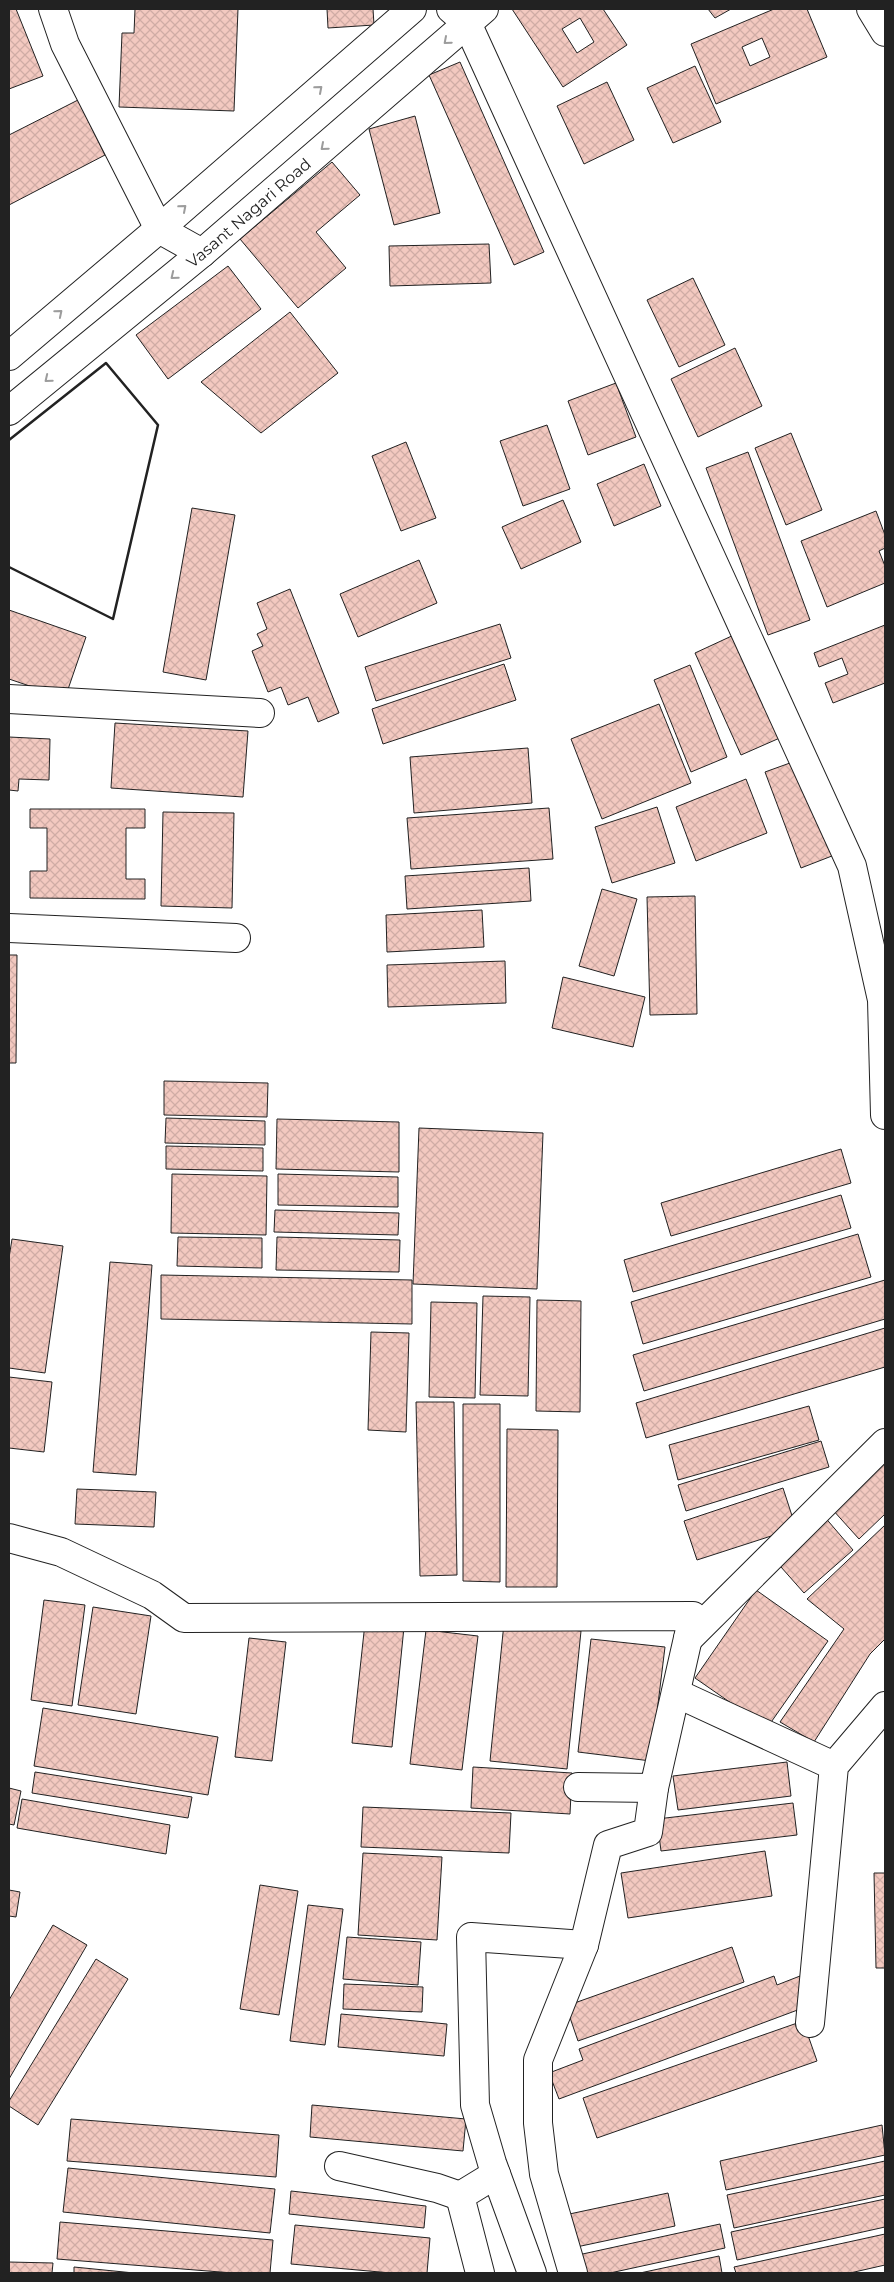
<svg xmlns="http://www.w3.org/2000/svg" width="894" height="2282" viewBox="0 0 894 2282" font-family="Montserrat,sans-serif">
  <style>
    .building { fill: url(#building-cross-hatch); stroke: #222; fill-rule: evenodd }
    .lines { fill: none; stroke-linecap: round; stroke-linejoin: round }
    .minor-casing { stroke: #222; stroke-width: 30 }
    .major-casing { stroke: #222; stroke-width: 30 }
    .minor { stroke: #fff; stroke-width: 28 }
    .major { stroke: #fff; stroke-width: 28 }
    .wall { stroke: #222; stroke-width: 2.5 }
    .oneway { stroke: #9c9c9c }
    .labels { text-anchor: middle; stroke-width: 4; stroke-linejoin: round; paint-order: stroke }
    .street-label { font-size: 16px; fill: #222; stroke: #fff }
  </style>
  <defs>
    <pattern id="building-cross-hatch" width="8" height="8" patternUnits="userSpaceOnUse" patternTransform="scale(1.25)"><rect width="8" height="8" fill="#f3c9c0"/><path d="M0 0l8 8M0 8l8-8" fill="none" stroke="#d0aca5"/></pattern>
  </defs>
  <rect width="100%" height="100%" fill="#fff"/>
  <g class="building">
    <path d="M 9,9 L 16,9 L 43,76 L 9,89 Z"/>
    <path d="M 135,9 L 238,9 L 234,111 L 119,107 L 122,33 L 134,33 Z"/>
    <path d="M 327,9 L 373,9 L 374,25 L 328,28 Z"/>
    <path d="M 512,9 L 603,9 L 627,45 L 563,87 ZM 580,18 L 594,42 L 577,53 L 562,29 Z"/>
    <path d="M 708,9 L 731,9 L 715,18 Z"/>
    <path d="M 774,9 L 807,9 L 827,57 L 716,104 L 691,44 ZM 762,38 L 770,57 L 750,66 L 742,47 Z"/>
    <path d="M 460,62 L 544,252 L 514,265 L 429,75 Z"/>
    <path d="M 695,66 L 721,122 L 673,143 L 647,88 Z"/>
    <path d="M 607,82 L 634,140 L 584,164 L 557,106 Z"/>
    <path d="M 78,100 L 105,155 L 9,205 L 9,135 Z"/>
    <path d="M 415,116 L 440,213 L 394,225 L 369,129 Z"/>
    <path d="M 332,162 L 360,195 L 316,232 L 346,268 L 298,308 L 240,239 Z"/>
    <path d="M 489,244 L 491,283 L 390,286 L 389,246 Z"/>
    <path d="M 228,266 L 261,309 L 168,379 L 136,335 Z"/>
    <path d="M 693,278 L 725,345 L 679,367 L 647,300 Z"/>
    <path d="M 290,312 L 338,373 L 261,433 L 201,382 Z"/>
    <path d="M 735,348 L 762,406 L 698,437 L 671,379 Z"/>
    <path d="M 616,383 L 636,437 L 588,455 L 568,401 Z"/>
    <path d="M 547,425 L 570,489 L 523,506 L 500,441 Z"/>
    <path d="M 791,433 L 822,510 L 786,525 L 755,448 Z"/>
    <path d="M 406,442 L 436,518 L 401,531 L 372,456 Z"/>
    <path d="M 748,452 L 810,620 L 768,635 L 706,468 Z"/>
    <path d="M 644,464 L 661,506 L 614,526 L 597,484 Z"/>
    <path d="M 563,500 L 581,542 L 521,569 L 502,527 Z"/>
    <path d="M 192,508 L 235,515 L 206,680 L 163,672 Z"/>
    <path d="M 876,511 L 885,535 L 885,548 L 879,551 L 885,566 L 885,583 L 827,607 L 801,541 Z"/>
    <path d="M 419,560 L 437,603 L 358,637 L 340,594 Z"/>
    <path d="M 290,589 L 339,713 L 318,722 L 308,697 L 288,705 L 281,687 L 268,692 L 252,651 L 263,646 L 257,634 L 267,629 L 257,603 Z"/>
    <path d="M 9,610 L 86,637 L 65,698 L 9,679 Z"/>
    <path d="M 500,624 L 511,658 L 376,701 L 365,667 Z"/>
    <path d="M 885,625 L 885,683 L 833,703 L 825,683 L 848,674 L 842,658 L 819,667 L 814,653 Z"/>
    <path d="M 736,634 L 782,737 L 741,755 L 695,653 Z"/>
    <path d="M 504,664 L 516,700 L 383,744 L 372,709 Z"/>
    <path d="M 690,665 L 727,757 L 691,772 L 654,680 Z"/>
    <path d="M 659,704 L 691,783 L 602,819 L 571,739 Z"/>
    <path d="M 115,723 L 248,731 L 243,797 L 111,788 Z"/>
    <path d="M 9,737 L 50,739 L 49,780 L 19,779 L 18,791 L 9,790 Z"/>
    <path d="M 528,748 L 532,803 L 414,813 L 410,757 Z"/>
    <path d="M 801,759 L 837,854 L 801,868 L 765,772 Z"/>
    <path d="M 746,779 L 767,833 L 696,861 L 676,807 Z"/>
    <path d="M 657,807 L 675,863 L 612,883 L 595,827 Z"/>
    <path d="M 549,808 L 553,859 L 411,869 L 407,818 Z"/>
    <path d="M 30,809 L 145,809 L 145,828 L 126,828 L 126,879 L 145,879 L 145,899 L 30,898 L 30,871 L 47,871 L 47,828 L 30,828 Z"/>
    <path d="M 163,812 L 234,813 L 232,908 L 161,906 Z"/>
    <path d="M 529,868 L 531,901 L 407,909 L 405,876 Z"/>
    <path d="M 602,889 L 637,899 L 614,976 L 579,966 Z"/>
    <path d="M 695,896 L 697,1014 L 650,1015 L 647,897 Z"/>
    <path d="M 482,910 L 484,947 L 387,952 L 386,915 Z"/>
    <path d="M 9,955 L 17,955 L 16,1063 L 9,1063 Z"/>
    <path d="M 505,961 L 506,1003 L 388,1007 L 387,965 Z"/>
    <path d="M 563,977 L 645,997 L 633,1047 L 552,1028 Z"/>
    <path d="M 164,1081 L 268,1083 L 267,1117 L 164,1115 Z"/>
    <path d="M 166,1118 L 265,1121 L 265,1145 L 165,1143 Z"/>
    <path d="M 277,1119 L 399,1122 L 399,1172 L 276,1169 Z"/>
    <path d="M 419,1128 L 543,1133 L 537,1289 L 413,1284 Z"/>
    <path d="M 166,1146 L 263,1148 L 263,1171 L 166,1169 Z"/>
    <path d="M 841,1149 L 851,1183 L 671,1236 L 661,1203 Z"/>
    <path d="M 172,1174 L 267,1176 L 266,1235 L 171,1233 Z"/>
    <path d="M 278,1174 L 398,1177 L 398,1207 L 278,1205 Z"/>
    <path d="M 841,1195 L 851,1228 L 633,1292 L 624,1260 Z"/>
    <path d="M 275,1210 L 399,1213 L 398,1235 L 274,1232 Z"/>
    <path d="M 858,1234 L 871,1277 L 643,1344 L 631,1302 Z"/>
    <path d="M 178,1237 L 262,1238 L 262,1268 L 177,1266 Z"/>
    <path d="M 277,1237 L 400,1240 L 399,1272 L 276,1270 Z"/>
    <path d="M 12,1239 L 63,1246 L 45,1373 L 9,1368 L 9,1258 Z"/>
    <path d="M 110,1262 L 152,1265 L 136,1475 L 93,1472 Z"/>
    <path d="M 161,1275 L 412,1280 L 412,1324 L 161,1319 Z"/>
    <path d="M 885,1280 L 885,1319 L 644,1391 L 633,1355 Z"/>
    <path d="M 483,1296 L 530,1297 L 528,1396 L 480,1395 Z"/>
    <path d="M 537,1300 L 581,1301 L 580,1412 L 536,1411 Z"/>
    <path d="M 431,1302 L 477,1303 L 475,1398 L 429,1397 Z"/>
    <path d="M 885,1328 L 885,1367 L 646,1438 L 636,1403 Z"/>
    <path d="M 371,1332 L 409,1333 L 406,1432 L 368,1430 Z"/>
    <path d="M 9,1377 L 52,1382 L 44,1452 L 9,1448 Z"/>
    <path d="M 416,1402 L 454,1402 L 457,1575 L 420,1576 Z"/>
    <path d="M 463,1404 L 500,1404 L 500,1582 L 463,1581 Z"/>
    <path d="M 809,1406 L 819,1440 L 678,1480 L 669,1445 Z"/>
    <path d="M 507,1429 L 558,1430 L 557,1587 L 506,1587 Z"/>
    <path d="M 821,1441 L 829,1467 L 686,1511 L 678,1485 Z"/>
    <path d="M 885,1459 L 885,1514 L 859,1539 L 832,1509 Z"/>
    <path d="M 783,1488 L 796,1528 L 697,1560 L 684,1521 Z"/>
    <path d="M 77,1489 L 156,1492 L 154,1527 L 75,1524 Z"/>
    <path d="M 823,1515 L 853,1550 L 804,1593 L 773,1558 Z"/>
    <path d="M 885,1525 L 885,1639 L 870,1654 L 814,1742 L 780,1722 L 844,1629 L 807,1599 Z"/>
    <path d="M 756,1590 L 828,1641 L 767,1728 L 695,1678 Z"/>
    <path d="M 44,1600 L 85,1605 L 72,1706 L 31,1700 Z"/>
    <path d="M 93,1607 L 151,1616 L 136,1714 L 78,1705 Z"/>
    <path d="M 365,1623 L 404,1627 L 392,1747 L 352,1743 Z"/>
    <path d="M 504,1623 L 581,1631 L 567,1769 L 490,1761 Z"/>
    <path d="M 426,1630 L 478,1636 L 462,1770 L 410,1764 Z"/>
    <path d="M 249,1638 L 286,1642 L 272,1761 L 235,1757 Z"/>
    <path d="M 591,1639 L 665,1647 L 651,1761 L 578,1752 Z"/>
    <path d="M 43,1708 L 218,1737 L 208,1795 L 34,1766 Z"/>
    <path d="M 787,1762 L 791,1796 L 678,1810 L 673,1776 Z"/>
    <path d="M 473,1767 L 572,1773 L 570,1814 L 471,1808 Z"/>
    <path d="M 35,1772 L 192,1797 L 188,1818 L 32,1793 Z"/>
    <path d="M 9,1788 L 21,1791 L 14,1825 L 9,1824 Z"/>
    <path d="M 22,1799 L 170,1825 L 166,1854 L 17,1828 Z"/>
    <path d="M 793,1803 L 797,1835 L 661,1851 L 657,1819 Z"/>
    <path d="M 363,1807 L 511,1813 L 509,1853 L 361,1847 Z"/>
    <path d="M 765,1851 L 772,1896 L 628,1918 L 621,1873 Z"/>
    <path d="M 363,1853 L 442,1857 L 437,1940 L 358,1935 Z"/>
    <path d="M 874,1873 L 885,1873 L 885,1968 L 876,1968 Z"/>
    <path d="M 260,1885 L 298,1891 L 279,2015 L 240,2009 Z"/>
    <path d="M 9,1890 L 20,1892 L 16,1917 L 9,1916 Z"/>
    <path d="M 308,1905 L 343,1909 L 325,2045 L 290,2041 Z"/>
    <path d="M 53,1925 L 87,1945 L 9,2079 L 9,2000 Z"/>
    <path d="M 347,1937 L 421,1942 L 418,1985 L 343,1979 Z"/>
    <path d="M 732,1947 L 744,1982 L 578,2041 L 566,2006 Z"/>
    <path d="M 96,1959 L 128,1979 L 38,2125 L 9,2106 L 9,2101 Z"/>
    <path d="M 774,1976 L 777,1985 L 800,1976 L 811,2005 L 559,2099 L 549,2073 L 583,2060 L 579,2049 Z"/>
    <path d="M 344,1984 L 423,1987 L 422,2012 L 343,2009 Z"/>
    <path d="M 341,2014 L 447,2024 L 444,2056 L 338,2047 Z"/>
    <path d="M 803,2021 L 817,2061 L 597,2138 L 583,2098 Z"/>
    <path d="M 312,2105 L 466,2119 L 463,2151 L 310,2137 Z"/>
    <path d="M 71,2119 L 279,2135 L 276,2177 L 67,2161 Z"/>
    <path d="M 882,2125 L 885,2155 L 726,2190 L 720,2161 Z"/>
    <path d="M 885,2161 L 885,2195 L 734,2228 L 727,2195 Z"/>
    <path d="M 68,2168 L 275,2189 L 270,2233 L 63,2212 Z"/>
    <path d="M 291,2191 L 426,2206 L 424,2228 L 289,2214 Z"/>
    <path d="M 668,2193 L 675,2226 L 567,2249 L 560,2216 Z"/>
    <path d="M 885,2199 L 885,2227 L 737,2260 L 731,2232 Z"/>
    <path d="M 60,2222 L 273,2240 L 270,2273 L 233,2273 L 57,2259 Z"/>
    <path d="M 720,2224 L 725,2248 L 610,2273 L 582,2273 L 578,2255 Z"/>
    <path d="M 295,2225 L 430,2238 L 427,2273 L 391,2273 L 291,2264 Z"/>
    <path d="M 885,2234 L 885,2265 L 850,2273 L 736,2273 L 734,2267 Z"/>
    <path d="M 719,2256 L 722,2273 L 640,2273 Z"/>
    <path d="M 9,2262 L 53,2263 L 52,2273 L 9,2273 Z"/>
    <path d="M 74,2267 L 134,2273 L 74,2273 Z"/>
  </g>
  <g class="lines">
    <defs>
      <g id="minor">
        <path d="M 53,9 L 65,44 L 159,229 L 202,253"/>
        <path d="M 451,9 L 467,23 L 852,866 L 882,1000 L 885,1115"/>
        <path d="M 871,9 L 885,32"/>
        <path d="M 9,699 L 260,713"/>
        <path d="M 9,928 L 236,938"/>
        <path d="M 9,1538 L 61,1552 L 152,1595 L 184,1618 L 693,1616 L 654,1788 L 578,1787"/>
        <path d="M 688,1639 L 885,1443"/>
        <path d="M 676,1693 L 834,1766"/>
        <path d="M 810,2023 L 834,1766 L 885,1706"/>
        <path d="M 339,2166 L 437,2188 L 460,2196"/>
        <path d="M 480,2273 L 460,2196 L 496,2174"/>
        <path d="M 532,2273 L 492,2163 L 475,2105 L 471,1937 L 584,1945"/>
        <path d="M 573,2273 L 544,2174 L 538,2123 L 538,2060 L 584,1945 L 608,1845 L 648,1832 L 654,1788"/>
      </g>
      <g id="major">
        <path d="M 9,356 L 159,229 L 412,9"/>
        <path id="s1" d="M 9,411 L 202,253 L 484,9"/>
      </g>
    </defs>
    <use href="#minor" class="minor-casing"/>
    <use href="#major" class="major-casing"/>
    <use href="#minor" class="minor"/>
    <use href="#major" class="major"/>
    <path class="wall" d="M 9,440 L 106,363 L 158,425 L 113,619 L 9,567"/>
  </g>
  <defs><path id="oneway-chevron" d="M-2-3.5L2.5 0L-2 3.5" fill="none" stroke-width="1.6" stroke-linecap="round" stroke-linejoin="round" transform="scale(1.25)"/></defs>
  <g class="oneway">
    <use href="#oneway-chevron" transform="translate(447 41) rotate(139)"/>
    <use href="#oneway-chevron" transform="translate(319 89) rotate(-41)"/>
    <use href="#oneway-chevron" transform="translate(324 147) rotate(139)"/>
    <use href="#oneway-chevron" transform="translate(183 208) rotate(-41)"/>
    <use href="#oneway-chevron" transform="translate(174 276) rotate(141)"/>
    <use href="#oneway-chevron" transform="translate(59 313) rotate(-40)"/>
    <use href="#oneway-chevron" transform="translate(48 379) rotate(141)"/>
  </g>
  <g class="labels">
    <g class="street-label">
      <text dy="6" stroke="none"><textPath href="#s1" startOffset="311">Vasant Nagari Road</textPath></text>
    </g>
  </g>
  <rect width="894" height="2282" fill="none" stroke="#222222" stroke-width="20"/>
</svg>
